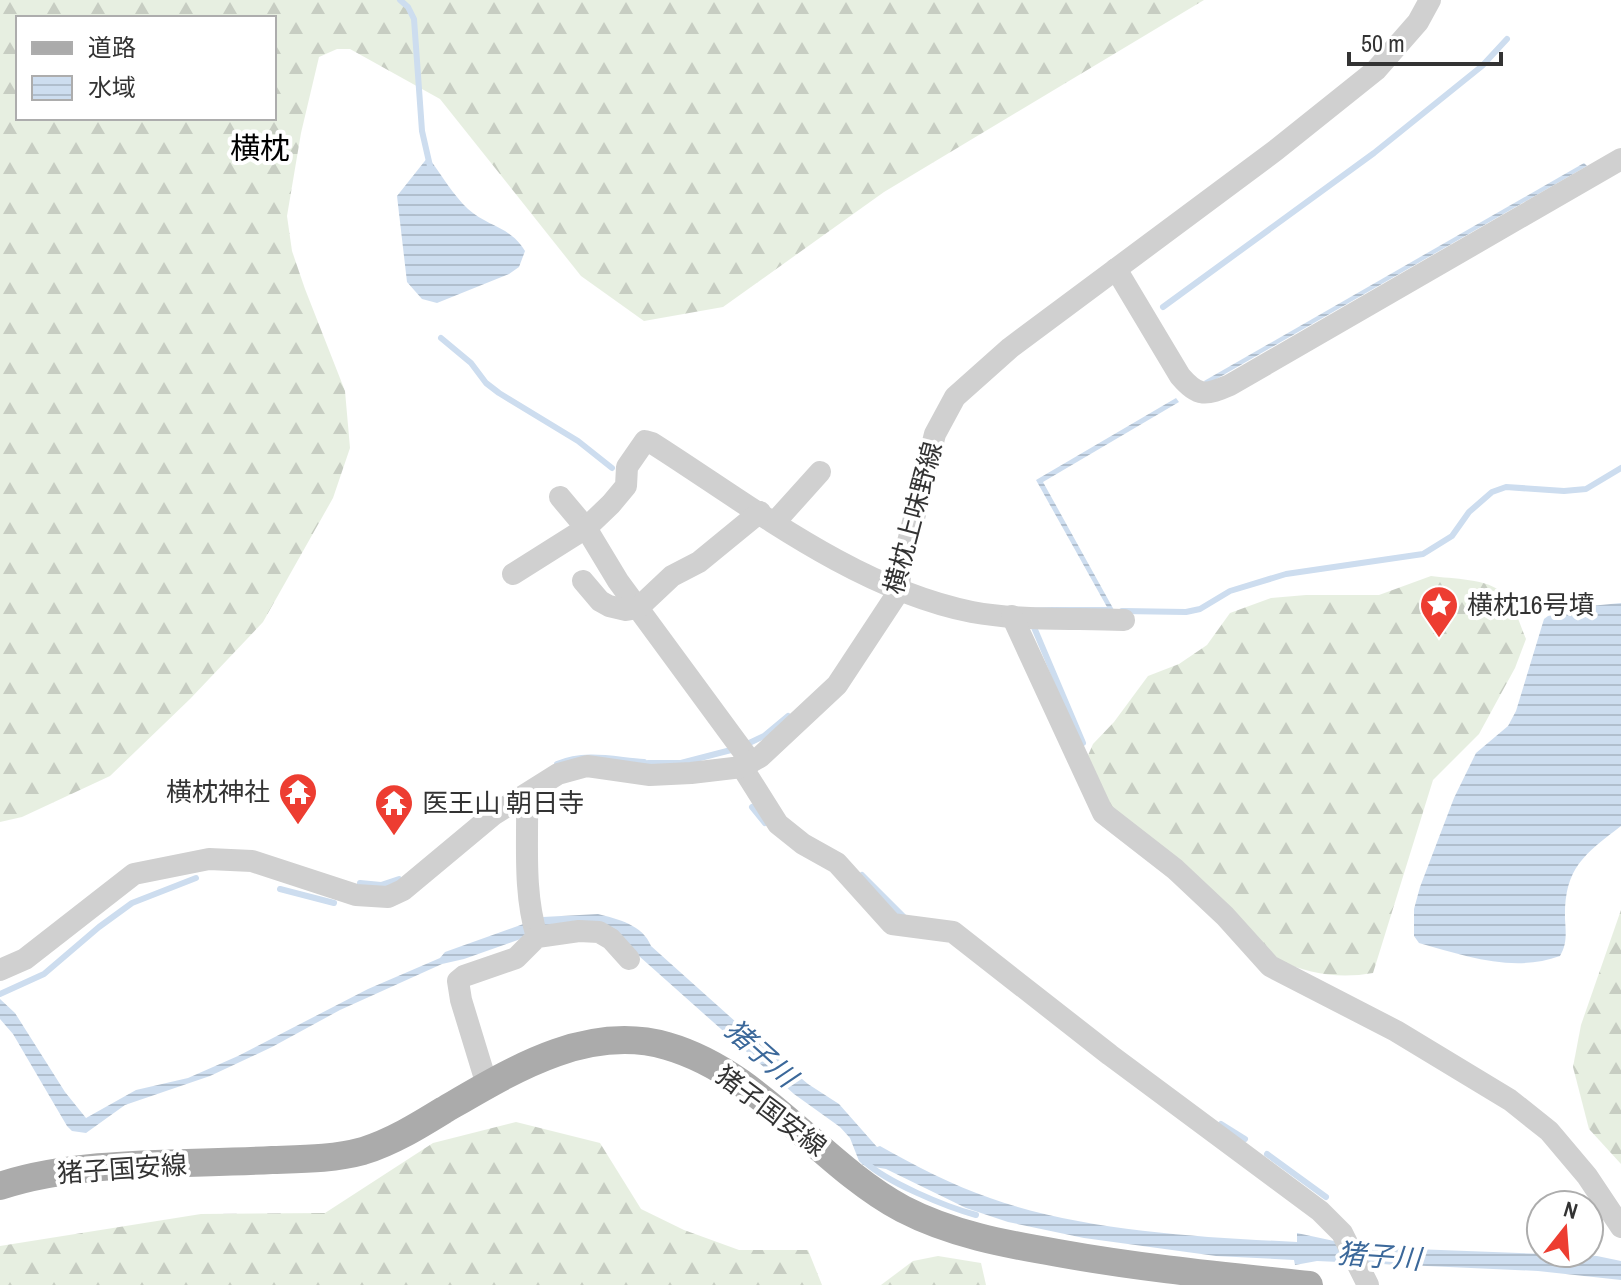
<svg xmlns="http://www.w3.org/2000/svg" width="1621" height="1285" viewBox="0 0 1621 1285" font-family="'Archivo Narrow','Noto Sans JP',sans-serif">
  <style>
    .forest { fill: url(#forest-firs); fill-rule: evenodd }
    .water { fill: url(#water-rules) }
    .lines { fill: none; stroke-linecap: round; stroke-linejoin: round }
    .stream { stroke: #cdddef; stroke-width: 6 }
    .minor { stroke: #d0d0d0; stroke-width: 22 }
    .major { stroke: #ababab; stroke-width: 28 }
    .labels { text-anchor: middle; stroke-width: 8; stroke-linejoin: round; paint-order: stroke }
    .street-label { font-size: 26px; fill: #333; stroke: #fff }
    .poi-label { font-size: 26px; fill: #333; stroke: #fff; text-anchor: start }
    .water-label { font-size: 28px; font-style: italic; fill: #3b689a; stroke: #fff }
    .quarter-label { font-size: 30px; fill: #000; stroke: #fff }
  </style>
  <defs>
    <pattern id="forest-firs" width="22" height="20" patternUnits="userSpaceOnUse" patternTransform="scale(2)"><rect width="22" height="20" fill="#e7efe1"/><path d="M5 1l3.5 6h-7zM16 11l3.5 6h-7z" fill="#c7cdc2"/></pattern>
    <pattern id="water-rules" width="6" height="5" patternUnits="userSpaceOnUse" patternTransform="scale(2)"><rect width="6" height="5" fill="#cdddef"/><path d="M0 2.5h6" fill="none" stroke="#b0becd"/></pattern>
  </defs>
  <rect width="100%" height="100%" fill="#fff"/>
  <g class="forest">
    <path d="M 0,0 L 1204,0 L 884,192 L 723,307 L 644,321 L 581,276 L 440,99 L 350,49 L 337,49 L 319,57 L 301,133 L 287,216 L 292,251 L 305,289 L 345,391 L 350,448 L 333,498 L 263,622 L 190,699 L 110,776 L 22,817 L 0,822 ZM 274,18 L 274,118 L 18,118 L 18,18 Z"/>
    <path d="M 1431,576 C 1452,579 1488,578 1504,594 C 1515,606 1520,625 1526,639 L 1515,668 L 1479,734 L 1433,780 L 1373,973 C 1339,979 1309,974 1278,960 L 1109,806 L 1086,760 L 1093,744 L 1114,722 L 1148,676 L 1179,664 L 1207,645 L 1230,613 L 1271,598 L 1306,595 L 1379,595 Z"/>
    <path d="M 1621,910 L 1621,1164 L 1589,1129 L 1573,1067 L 1581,1025 Z"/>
    <path d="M 516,1122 L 600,1143 L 641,1209 L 684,1230 L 739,1250 L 808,1250 L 822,1285 L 0,1285 L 0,1246 L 201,1214 L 325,1213 L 433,1143 Z"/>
    <path d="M 938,1256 L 981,1263 L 986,1285 L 881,1285 L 913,1261 Z"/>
  </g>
  <g class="water">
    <path d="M 428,157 C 441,174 453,195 468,209 C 488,227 510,226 525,251 L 519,267 L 509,274 L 437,303 L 422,299 L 407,282 L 397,196 Z"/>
    <path d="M 1584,163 L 1587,166 L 1206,385 L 1204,381 Z"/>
    <path d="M 1176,398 L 1179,402 L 1043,482 L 1114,610 L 1021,607 L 1107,607 L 1036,480 Z"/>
    <path d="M 1621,603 L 1621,826 C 1583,855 1564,869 1565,919 C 1566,934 1567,944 1560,956 C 1514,973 1465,956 1419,943 L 1414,936 L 1414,909 L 1420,887 L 1454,798 L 1476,753 L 1508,726 L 1516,711 L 1544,619 L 1548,616 L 1588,611 L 1590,606 Z"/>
    <path d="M 598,914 C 618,919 643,925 651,946 L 756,1040 L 808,1084 L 839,1104 L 877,1147 L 880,1146 C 914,1165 954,1186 990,1198 C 1083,1231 1199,1237 1297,1242 L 1297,1233 L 1362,1247 L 1597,1256 L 1621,1261 L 1621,1280 L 1538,1271 L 1317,1261 L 1295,1265 L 1294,1260 L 1216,1256 L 1084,1238 L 1008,1222 L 966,1208 L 886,1169 L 863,1165 L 859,1161 L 850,1138 L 840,1127 L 794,1094 L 621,940 L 529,936 L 464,959 L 442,964 L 340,1010 L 272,1047 L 210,1076 L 125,1105 L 86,1133 L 72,1131 L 67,1126 L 13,1034 L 0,1019 L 0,999 L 15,1013 L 65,1092 L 86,1118 L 136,1090 L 188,1078 L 238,1056 L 368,989 L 440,958 L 445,952 L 543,917 Z"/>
  </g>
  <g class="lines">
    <g class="stream">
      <path d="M 400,0 L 408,7 L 414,19 L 422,131 L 430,166"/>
      <path d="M 1163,307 L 1374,153 L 1482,66 L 1507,39"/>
      <path d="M 441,338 L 471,363 L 486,383 L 499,393 L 578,441 L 612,468"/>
      <path d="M 1122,611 L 1186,612 L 1200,609 L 1230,591 L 1286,574 L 1423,554 L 1452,536 L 1469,512 L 1492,492 L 1506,487 L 1564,491 L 1586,489 L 1621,468"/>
      <path d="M 1033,625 L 1083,743"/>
      <path d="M 745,745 L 764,736 L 788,716"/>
      <path d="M 648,763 L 681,763 L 731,750"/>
      <path d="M 557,764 C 587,752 614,760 644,762"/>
      <path d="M 752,807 L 765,823"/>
      <path d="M 862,875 L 905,918"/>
      <path d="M 360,883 L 381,885 L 399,879"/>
      <path d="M 280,889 L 334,903"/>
      <path d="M 0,994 L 44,974 L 99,927 L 132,903 L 196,878"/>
      <path d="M 1221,1124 L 1245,1139"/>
      <path d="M 1267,1154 L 1326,1197"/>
      <path d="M 864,1161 C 886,1182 946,1207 976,1215"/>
    </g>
    <g class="minor">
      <path d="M 1116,269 L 1180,376 C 1199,398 1206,395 1230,385 L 1621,159"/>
      <path d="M 560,497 L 586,528 L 618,581 L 751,762"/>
      <path d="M 775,522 L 820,472"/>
      <path d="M 513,574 L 586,528 L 611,504 L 626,486 L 627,467 L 645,441 L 652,443 C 751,506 856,589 972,612 C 1021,621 1074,618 1124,620"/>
      <path d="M 583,581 L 600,601 L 609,606 L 626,610 L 638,608 L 672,576 L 699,562 L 760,512"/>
      <path d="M 1012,616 L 1103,813 L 1175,869 L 1225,916 L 1270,966 L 1396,1031 L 1510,1100 L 1549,1131 L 1587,1176 L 1621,1227"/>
      <path d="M 742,767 L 778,824 L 803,844 L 837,863 L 892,924 L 953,932 L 1110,1055 L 1320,1211 L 1342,1233 L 1368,1285"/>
      <path d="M 527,795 C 528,842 523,891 537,937"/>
      <path d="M 0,970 L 25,959 L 134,874 L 209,859 L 252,861 L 356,895 L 388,897 L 403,890 L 493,815 L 558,774 L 587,766 L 650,775 L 691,773 L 742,767 L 760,757 L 837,685 L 899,591 L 900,574 L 935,434 L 955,397 L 1010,348 L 1276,150 L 1376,70 L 1418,22 L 1430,0"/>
      <path d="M 487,1085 L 461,1000 L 458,981 L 464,976 L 516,958 L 537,937 L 579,931 L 599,932 L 611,939 L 629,959"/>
    </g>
    <path class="major" d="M 0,1186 C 81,1159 186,1165 272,1160 C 302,1159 334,1159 363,1151 C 392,1142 418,1126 444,1110 C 511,1071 587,1023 667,1046 C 761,1073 819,1164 903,1209 C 951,1234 1005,1244 1058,1253 C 1141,1268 1225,1276 1309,1285"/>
  </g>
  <defs>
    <symbol id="sight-pin" viewBox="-11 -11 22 30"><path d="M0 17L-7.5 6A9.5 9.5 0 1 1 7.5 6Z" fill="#ed3d31" stroke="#fff"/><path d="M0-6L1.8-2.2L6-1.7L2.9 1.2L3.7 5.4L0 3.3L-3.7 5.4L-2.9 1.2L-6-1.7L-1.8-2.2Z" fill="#fff"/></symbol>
    <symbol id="temple-pin" viewBox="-11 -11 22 30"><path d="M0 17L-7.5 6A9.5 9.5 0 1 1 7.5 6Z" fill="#ed3d31" stroke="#fff"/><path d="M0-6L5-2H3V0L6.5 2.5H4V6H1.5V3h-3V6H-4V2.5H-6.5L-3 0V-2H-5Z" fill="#fff"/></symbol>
  </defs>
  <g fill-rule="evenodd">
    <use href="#sight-pin" x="1417" y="583" width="44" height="60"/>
    <use href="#temple-pin" x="276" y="770" width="44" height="60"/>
    <use href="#temple-pin" x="372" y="781" width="44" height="60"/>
  </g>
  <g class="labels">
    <g class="street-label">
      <text transform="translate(913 518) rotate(-75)" y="9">横枕上味野線</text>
      <text transform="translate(771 1111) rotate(37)" y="9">猪子国安線</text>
      <text transform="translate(122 1169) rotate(-4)" y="9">猪子国安線</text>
    </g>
    <g class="poi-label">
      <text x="1467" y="614">横枕16号墳</text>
      <text x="270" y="801" text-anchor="end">横枕神社</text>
      <text x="422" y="812">医王山 朝日寺</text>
    </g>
    <g class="water-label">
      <text transform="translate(761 1053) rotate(42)" y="10">猪子川</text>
      <text transform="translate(1379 1256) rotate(4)" y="10">猪子川</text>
    </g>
    <g class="quarter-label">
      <text x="260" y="159">横枕</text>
    </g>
  </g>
  <rect x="16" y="16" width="260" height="104" fill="#ffffff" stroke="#adadad" stroke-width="2"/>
  <rect x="32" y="42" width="40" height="12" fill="#ababab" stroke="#adadad" stroke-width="2"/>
  <text x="88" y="56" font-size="24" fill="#333333">道路</text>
  <rect x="32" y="76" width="40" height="24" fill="url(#water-rules)" stroke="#adadad" stroke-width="2"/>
  <text x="88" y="96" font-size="24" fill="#333333">水域</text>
  <g transform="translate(1565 1229) rotate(17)"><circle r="38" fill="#ffffff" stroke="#adadad" stroke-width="2"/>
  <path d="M0-6L14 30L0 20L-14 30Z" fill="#ed3d31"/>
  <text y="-12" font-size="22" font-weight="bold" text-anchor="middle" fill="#333333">N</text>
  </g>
  <path d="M1349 52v12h152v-12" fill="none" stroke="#333333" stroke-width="4"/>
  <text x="1361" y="52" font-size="24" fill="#333333" stroke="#ffffff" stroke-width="6" paint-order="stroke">50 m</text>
</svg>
